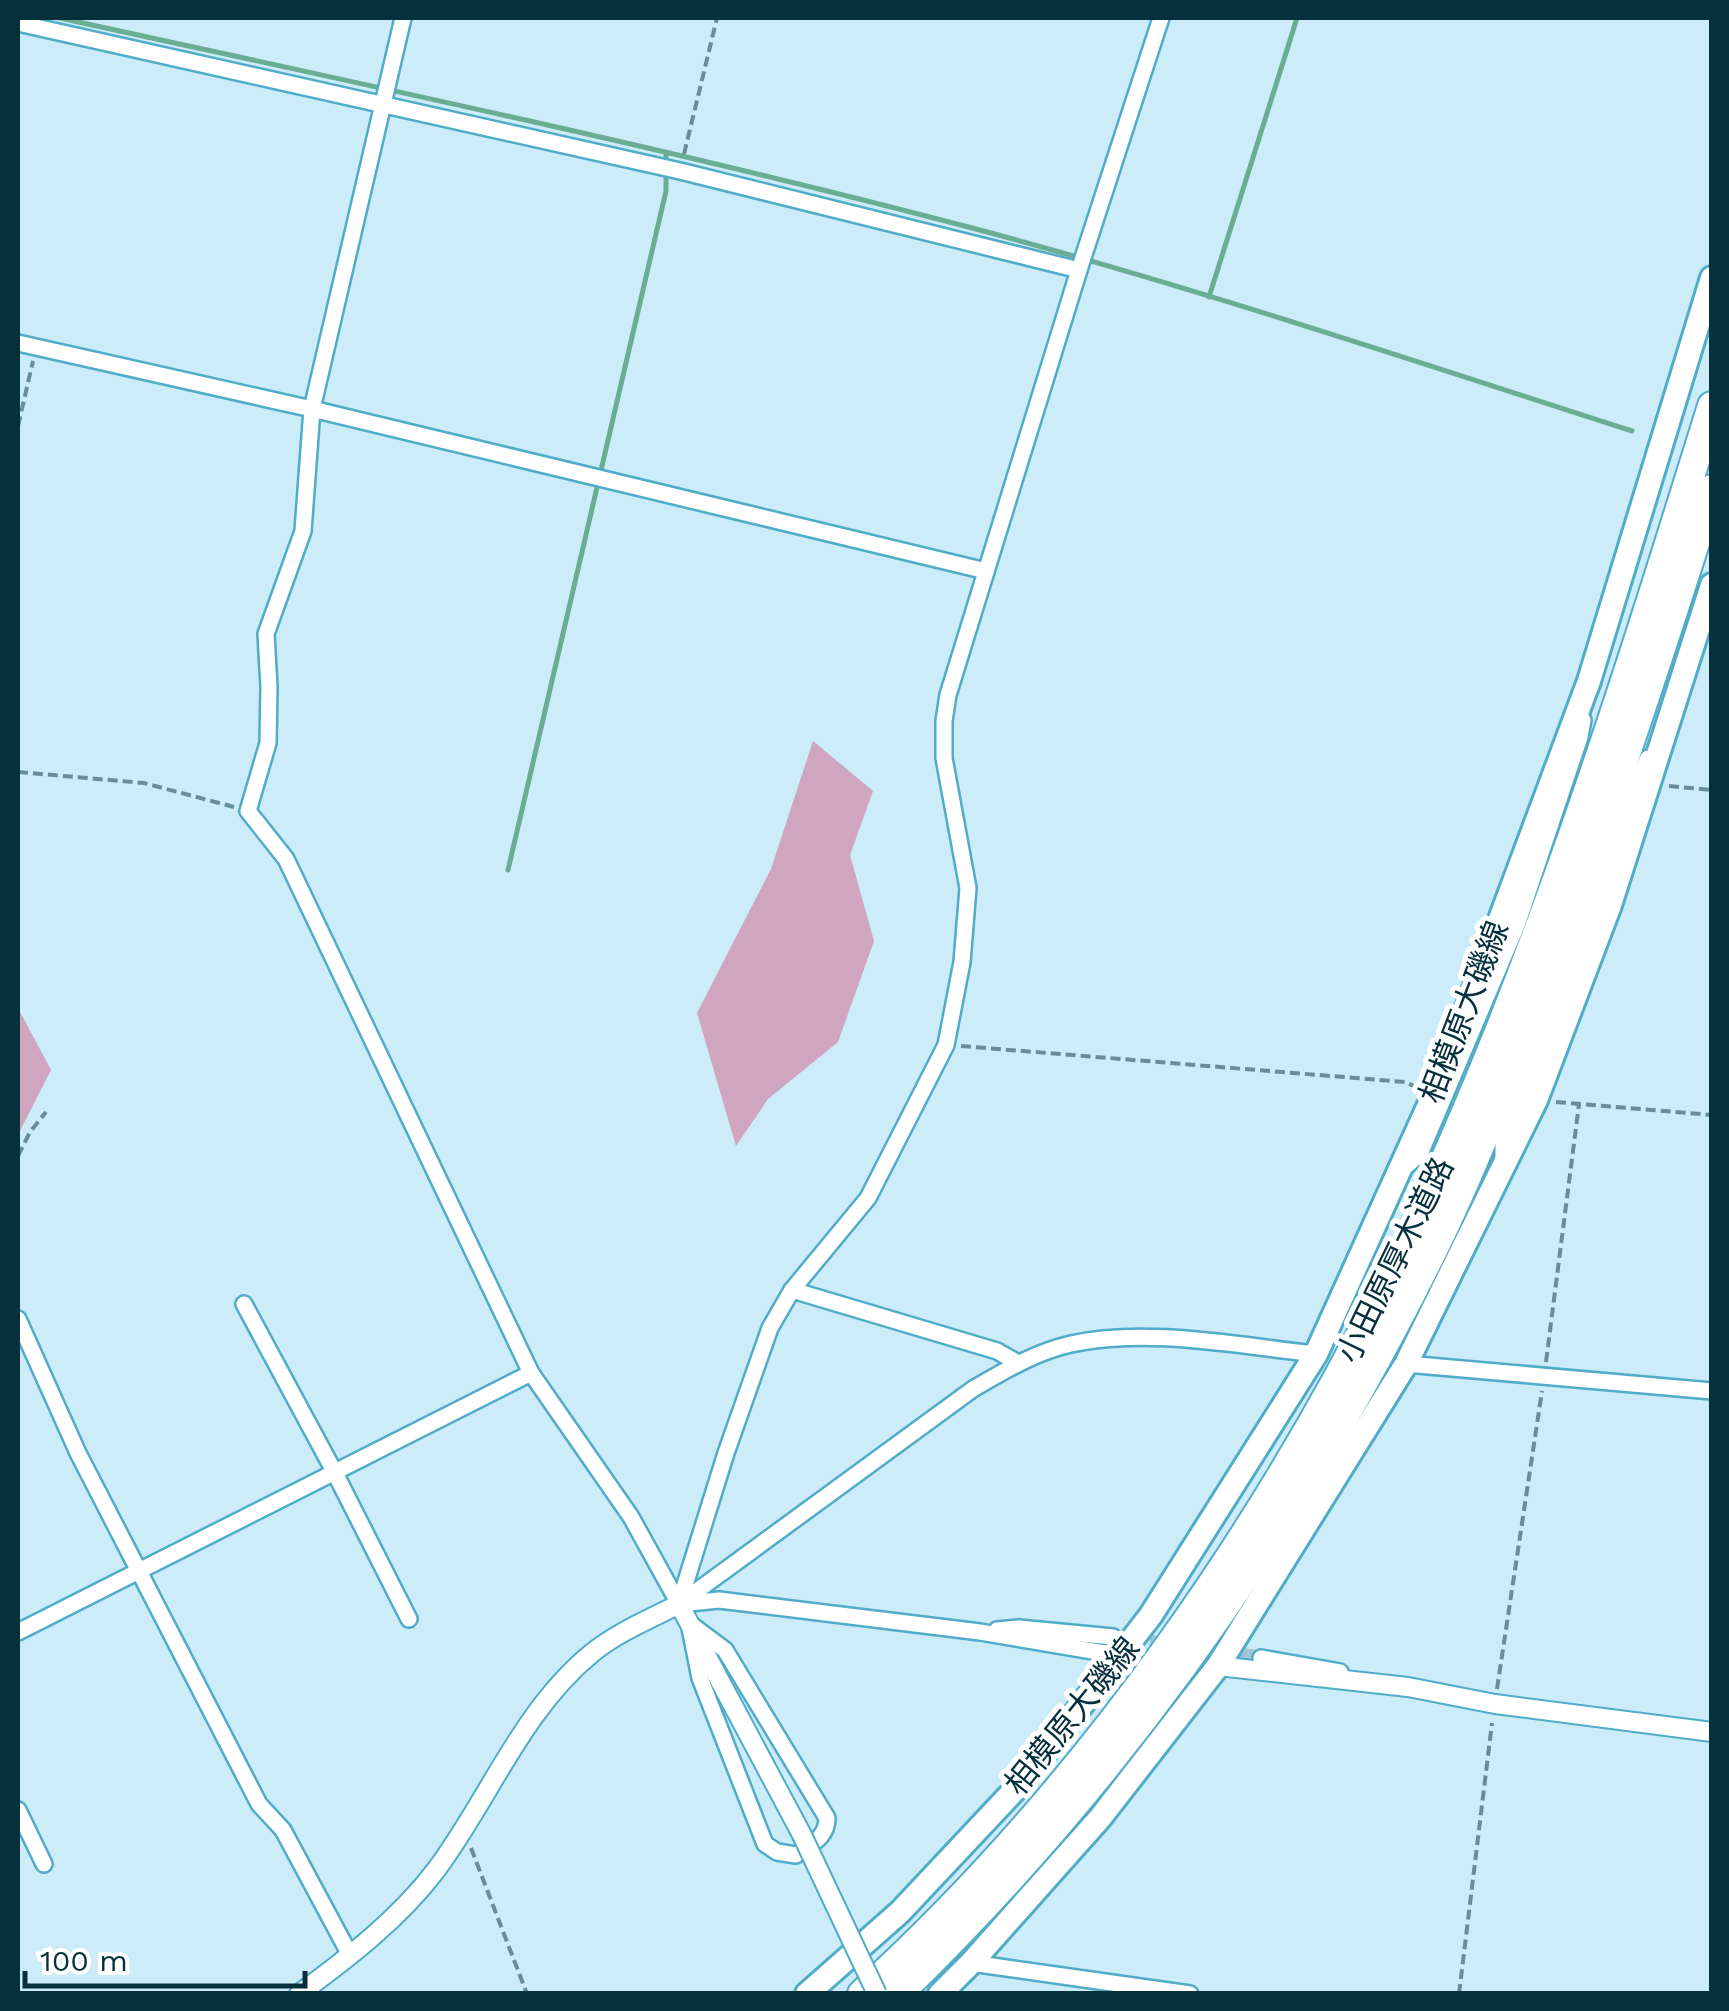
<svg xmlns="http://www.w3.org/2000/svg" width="1729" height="2011" viewBox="0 0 1729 2011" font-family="'Work Sans','Noto Sans JP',sans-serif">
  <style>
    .green { fill: #d0a5c0 }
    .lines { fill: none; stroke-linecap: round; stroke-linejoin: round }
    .stream { stroke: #69ad93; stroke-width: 5 }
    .minor-tunnel { stroke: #a4c6d2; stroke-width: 15; stroke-dasharray: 15 8; stroke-linecap: butt }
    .minor-casing { stroke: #50acc8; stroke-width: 20 }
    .tertiary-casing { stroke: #50acc8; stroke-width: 22 }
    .primary-casing { stroke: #50acc8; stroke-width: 28 }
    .motorway-casing { stroke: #50acc8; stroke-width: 32 }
    .path { stroke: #688d99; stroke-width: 4; stroke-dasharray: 10 5; stroke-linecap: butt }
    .minor { stroke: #fff; stroke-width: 15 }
    .tertiary { stroke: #fff; stroke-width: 18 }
    .primary { stroke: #fff; stroke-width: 22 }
    .motorway { stroke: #fff; stroke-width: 28 }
    .tertiary-bridge-casing { stroke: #50acc8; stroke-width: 22; stroke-linecap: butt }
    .tertiary-bridge { stroke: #fff; stroke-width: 18 }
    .labels { text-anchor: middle; stroke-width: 10; stroke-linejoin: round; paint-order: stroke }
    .street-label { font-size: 32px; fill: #06303b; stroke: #fff }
  </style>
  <rect width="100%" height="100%" fill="#cbecf8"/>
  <g class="green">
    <path d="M 813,741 L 873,791 L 850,855 L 874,941 L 838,1042 L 768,1099 L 736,1146 L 697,1013 L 771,869 Z"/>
    <path d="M 18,1008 L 51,1070 L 18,1135 Z"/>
  </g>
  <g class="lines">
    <g class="stream">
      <path d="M 60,18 C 366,85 673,149 976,229 C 1197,288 1414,361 1632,431"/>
      <path d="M 1209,297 L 1297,18"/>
      <path d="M 508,870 L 666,191 L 666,153"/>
    </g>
    <path class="minor-tunnel" d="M 1127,1639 L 1261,1658"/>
    <defs>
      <g id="minor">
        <path d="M 403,18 L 312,409 L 303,531 L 266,634 L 269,687 L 268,743 L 248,811 L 286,859 L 531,1373 L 631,1517 L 679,1604"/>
        <path d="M 18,23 L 680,171 L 1079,270"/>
        <path d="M 18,343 L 312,409 L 986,571"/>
        <path d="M 1503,1159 L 1503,1142 L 1580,940 L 1634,788 L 1648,758"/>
        <path d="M 1403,1169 L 1420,1154 L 1517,925 L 1580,737 L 1583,720"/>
        <path d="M 792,1290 L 997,1351 L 1018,1363"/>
        <path d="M 244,1304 L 335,1473 L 409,1619"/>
        <path d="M 18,1319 L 78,1453 L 259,1804 L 283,1830 L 350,1955"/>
        <path d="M 1406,1364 L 1712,1391"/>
        <path d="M 679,1604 L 726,1453 L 770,1328 L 792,1290 L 868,1198 L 946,1045 L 962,962 L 968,888 L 944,758 L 944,721 L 948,695 L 1079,270 L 1161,18"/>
        <path d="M 679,1604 L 973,1389 C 1004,1371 1035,1352 1071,1344 C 1145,1327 1240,1346 1316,1354"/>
        <path d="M 680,1604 L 719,1600 L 980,1632 L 1122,1656"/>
        <path d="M 689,1623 L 725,1650 L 827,1818 C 827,1838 811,1844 796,1855 L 777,1852 L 765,1844 L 700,1678 Z"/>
        <path d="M 997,1630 L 1019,1628 L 1113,1637"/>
        <path d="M 18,1632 L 531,1373"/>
        <path d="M 1261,1658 L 1340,1672"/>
        <path d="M 18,1810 L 44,1864"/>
        <path d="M 971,1963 L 1190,1994"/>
      </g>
      <g id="tertiary">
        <path d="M 1218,1666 L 1408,1687 L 1495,1704 L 1712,1732"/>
        <path d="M 299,1994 C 348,1958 399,1919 436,1870 C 489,1799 522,1710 592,1653 C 618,1632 650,1619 679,1604 L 802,1835"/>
      </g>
      <g id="primary">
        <path d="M 807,1994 L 900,1912 L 1023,1781 L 1151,1615 L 1316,1354 L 1439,1083 L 1589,681 L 1712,278"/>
        <path d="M 940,1994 L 971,1963 L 1100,1818 L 1218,1666 L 1406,1364 L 1536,1100 L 1610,905 L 1712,585"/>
      </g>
      <g id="motorway">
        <path d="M 862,1994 C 1088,1788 1272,1523 1404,1249 C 1534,979 1623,692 1712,406"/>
        <path d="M 898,1994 C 1117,1782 1290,1536 1426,1264 C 1469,1179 1503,1089 1538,1000 C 1602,832 1658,661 1712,489"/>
      </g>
    </defs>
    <use href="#minor" class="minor-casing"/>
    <use href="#tertiary" class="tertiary-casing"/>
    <use href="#primary" class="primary-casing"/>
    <use href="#motorway" class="motorway-casing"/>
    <g class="path">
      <path d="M 684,154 L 717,18"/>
      <path d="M 18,426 L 33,361"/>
      <path d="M 18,772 L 144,783 L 234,807"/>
      <path d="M 1669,786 L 1712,790"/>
      <path d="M 961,1046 L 1405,1082 L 1414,1086"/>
      <path d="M 1556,1102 L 1712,1115"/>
      <path d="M 18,1156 L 30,1132 L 46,1112"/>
      <path d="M 1546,1362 L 1579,1104"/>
      <path d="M 1497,1689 L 1542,1391"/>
      <path d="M 471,1848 L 527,1994"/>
      <path d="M 1459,1994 L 1492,1723"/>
    </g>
    <use href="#minor" class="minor"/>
    <use href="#tertiary" class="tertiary"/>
    <use href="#primary" class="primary"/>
    <use href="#motorway" class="motorway"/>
    <defs>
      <path id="tertiary-bridge" d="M 802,1835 L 877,1994"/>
    </defs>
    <use href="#tertiary-bridge" class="tertiary-bridge-casing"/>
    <use href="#tertiary-bridge" class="tertiary-bridge"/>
  </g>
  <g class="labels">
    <g class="street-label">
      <text transform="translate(1464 1012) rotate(-69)" y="11">相模原大磯線</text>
      <text transform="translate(1395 1260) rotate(-64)" y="11">小田原厚木道路</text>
      <text transform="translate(1072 1716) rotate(-51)" y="11">相模原大磯線</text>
    </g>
  </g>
  <rect width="1729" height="2011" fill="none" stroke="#06303b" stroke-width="40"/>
  <path d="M25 1971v15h280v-15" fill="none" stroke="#06303b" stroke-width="5"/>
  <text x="40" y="1971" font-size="30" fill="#06303b" stroke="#ffffff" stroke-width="8" paint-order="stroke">100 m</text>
</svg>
